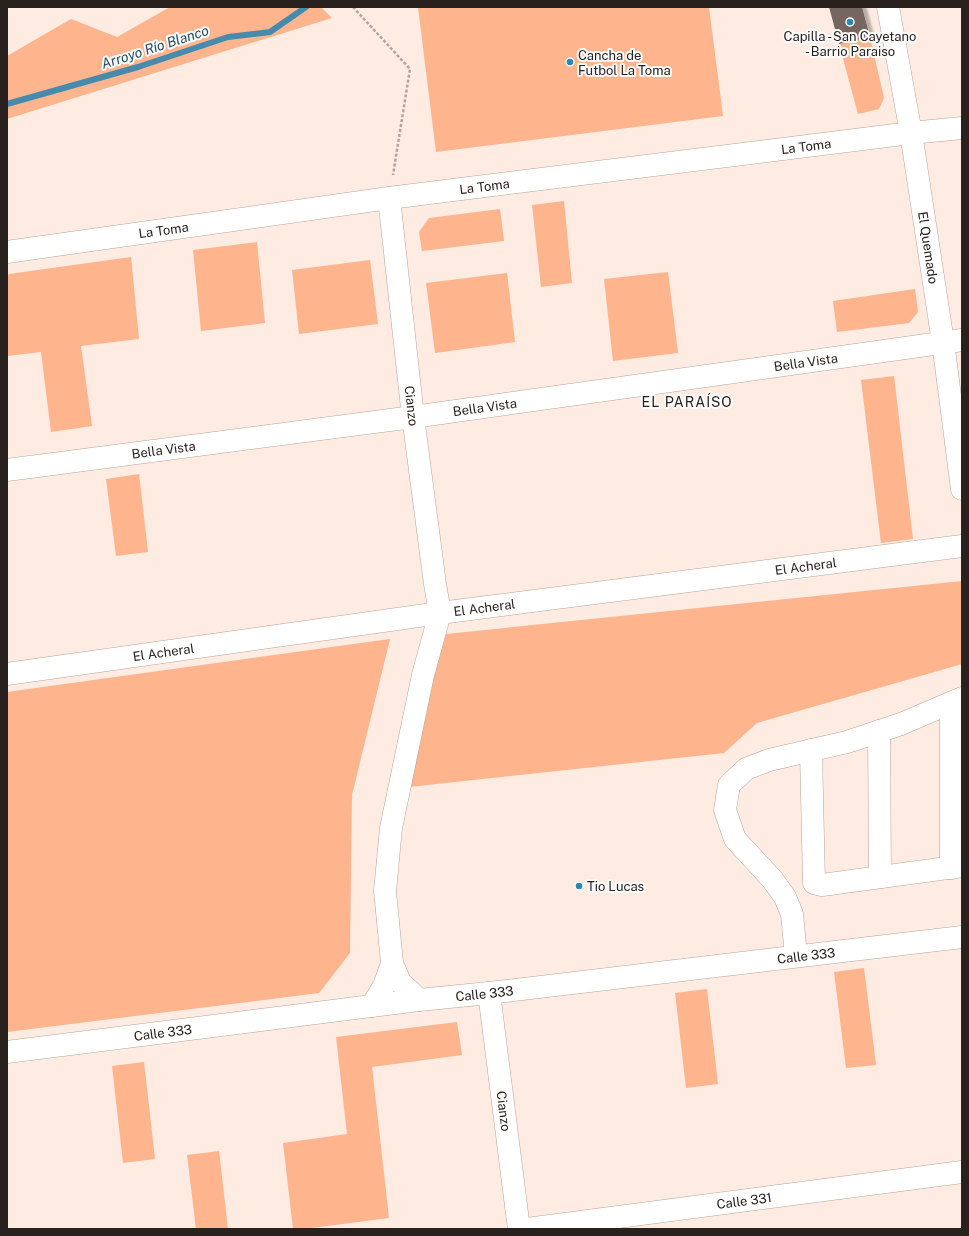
<svg xmlns="http://www.w3.org/2000/svg" width="969" height="1236" viewBox="0 0 969 1236" font-family="'Public Sans',sans-serif">
  <style>
    .green { fill: #feb48d }
    .lines { fill: none; stroke-linecap: round; stroke-linejoin: round }
    .stream { stroke: #468bad; stroke-width: 6 }
    .building { fill: #76665e; filter: url(#shadow) }
    .minor-casing { stroke: #b6a49c; stroke-width: 23 }
    .path { stroke: #b2a39c; stroke-width: 2.5; stroke-dasharray: 3 2; stroke-linecap: butt }
    .minor { stroke: #fff; stroke-width: 22 }
    .poi-dot { fill: #2789b3; stroke: #fcfcfc; stroke-width: 1.5 }
    .labels { text-anchor: middle; stroke-width: 4; stroke-linejoin: round; paint-order: stroke }
    .poi-label { font-size: 13px; fill: #28211e; stroke: #fcfcfc; text-anchor: start }
    .street-label { font-size: 13px; fill: #28211e; stroke: #fcfcfc }
    .water-label { font-size: 14px; font-style: italic; fill: #214c60; stroke: #fcfcfc }
    .neighbourhood-label { font-size: 14px; letter-spacing: 1px; fill: #28211e; stroke: #fcfcfc }
  </style>
  <defs>
    <filter id="shadow"><feDropShadow dx="3.5" dy="-3.5" stdDeviation="1" flood-color="#0004"/></filter>
  </defs>
  <rect width="100%" height="100%" fill="#feebe1"/>
  <g class="green">
    <path d="M 170,7 L 321,7 L 332,18 L 7,119 L 7,56 L 71,19 L 117,37 Z"/>
    <path d="M 418,7 L 709,7 L 723,116 L 436,152 Z"/>
    <path d="M 870,37 L 884,98 L 879,109 L 858,114 L 839,44 Z"/>
    <path d="M 564,201 L 572,283 L 541,287 L 532,205 Z"/>
    <path d="M 500,209 L 504,241 L 422,251 L 419,232 L 429,218 Z"/>
    <path d="M 257,242 L 265,323 L 201,331 L 193,250 Z"/>
    <path d="M 131,257 L 139,339 L 81,346 L 92,426 L 51,432 L 41,352 L 7,356 L 7,276 L 9,274 Z"/>
    <path d="M 370,260 L 378,324 L 299,334 L 292,270 Z"/>
    <path d="M 668,272 L 678,353 L 613,361 L 604,279 Z"/>
    <path d="M 507,273 L 515,342 L 435,353 L 426,283 Z"/>
    <path d="M 915,289 L 918,312 L 909,323 L 837,332 L 833,301 Z"/>
    <path d="M 894,376 L 913,539 L 881,543 L 861,380 Z"/>
    <path d="M 139,474 L 148,552 L 116,556 L 106,479 Z"/>
    <path d="M 962,581 L 962,664 L 757,723 L 724,753 L 400,788 L 436,635 Z"/>
    <path d="M 390,639 L 352,795 L 350,953 L 319,993 L 7,1032 L 7,692 Z"/>
    <path d="M 864,968 L 876,1065 L 846,1068 L 834,972 Z"/>
    <path d="M 707,989 L 718,1084 L 686,1088 L 675,993 Z"/>
    <path d="M 457,1022 L 462,1055 L 372,1067 L 389,1218 L 304,1229 L 293,1229 L 283,1143 L 347,1134 L 336,1037 Z"/>
    <path d="M 144,1062 L 155,1159 L 123,1163 L 112,1066 Z"/>
    <path d="M 219,1151 L 228,1229 L 196,1229 L 187,1155 Z"/>
  </g>
  <g class="lines">
    <path class="stream" d="M 7,104 L 138,67 L 228,37 L 270,32 L 306,7"/>
  </g>
  <path class="building" d="M 829,7 L 862,7 L 870,37 L 839,44 Z"/>
  <g class="lines">
    <defs>
      <g id="minor">
        <path id="s1" d="M 888,7 L 911,133 L 943,342 L 962,489"/>
        <path id="s2" d="M 389,198 L 413,417 L 435,584 L 440,613 L 423,675 L 391,828 L 385,891 L 392,963 L 400,982 L 419,1000"/>
        <path id="s3" d="M 7,252 L 389,198 L 911,133 L 962,128"/>
        <path id="s4" d="M 7,470 L 413,417 L 962,340"/>
        <path id="s5" d="M 7,674 L 440,613 L 962,546"/>
        <path d="M 879,731 L 880,877"/>
        <path d="M 811,750 L 814,883 L 822,885 L 962,866"/>
        <path d="M 951,868 L 951,704"/>
        <path d="M 796,956 L 792,914 L 785,897 L 772,879 L 735,839 L 725,810 L 729,785 L 746,769 L 769,760 L 847,742 L 901,724 L 962,698"/>
        <path id="s6" d="M 489,993 L 519,1229"/>
        <path d="M 372,1006 L 384,986 L 392,963"/>
        <path id="s7" d="M 7,1052 L 419,1000 L 489,993 L 962,937"/>
        <path id="s8" d="M 527,1229 L 962,1172"/>
      </g>
    </defs>
    <use href="#minor" class="minor-casing"/>
    <path class="path" d="M 353,7 L 410,69 L 393,175"/>
    <use href="#minor" class="minor"/>
  </g>
  <g class="poi-dot">
    <circle cx="850" cy="22" r="4"/>
    <circle cx="570" cy="62" r="4"/>
    <circle cx="579" cy="886" r="4"/>
  </g>
  <g class="labels">
    <g class="poi-label">
      <text x="850" y="41" text-anchor="middle">Capilla - San Cayetano<tspan x="850" dy="15">- Barrio Paraiso</tspan></text>
      <text x="578" y="60">Cancha de<tspan x="578" dy="15">Futbol La Toma</tspan></text>
      <text x="587" y="891">Tio Lucas</text>
    </g>
    <g class="street-label">
      <text dy="5" stroke="none"><textPath href="#s3" startOffset="806">La Toma</textPath></text>
      <text dy="5" stroke="none"><textPath href="#s3" startOffset="482">La Toma</textPath></text>
      <text dy="5" stroke="none"><textPath href="#s3" startOffset="158">La Toma</textPath></text>
      <text dy="5" stroke="none"><textPath href="#s1" startOffset="244">El Quemado</textPath></text>
      <text dy="5" stroke="none"><textPath href="#s4" startOffset="806">Bella Vista</textPath></text>
      <text dy="5" stroke="none"><textPath href="#s2" startOffset="209">Cianzo</textPath></text>
      <text dy="5" stroke="none"><textPath href="#s4" startOffset="482">Bella Vista</textPath></text>
      <text dy="5" stroke="none"><textPath href="#s4" startOffset="158">Bella Vista</textPath></text>
      <text dy="5" stroke="none"><textPath href="#s5" startOffset="806">El Acheral</textPath></text>
      <text dy="5" stroke="none"><textPath href="#s5" startOffset="482">El Acheral</textPath></text>
      <text dy="5" stroke="none"><textPath href="#s5" startOffset="158">El Acheral</textPath></text>
      <text dy="5" stroke="none"><textPath href="#s7" startOffset="805">Calle 333</textPath></text>
      <text dy="5" stroke="none"><textPath href="#s7" startOffset="481">Calle 333</textPath></text>
      <text dy="5" stroke="none"><textPath href="#s7" startOffset="157">Calle 333</textPath></text>
      <text dy="5" stroke="none"><textPath href="#s6" startOffset="119">Cianzo</textPath></text>
      <text dy="5" stroke="none"><textPath href="#s8" startOffset="219">Calle 331</textPath></text>
    </g>
    <g class="water-label">
      <text transform="translate(155 47) rotate(-18)" y="5">Arroyo Río Blanco</text>
    </g>
    <g class="neighbourhood-label">
      <text x="687" y="407">EL PARAÍSO</text>
    </g>
  </g>
  <rect width="969" height="1236" fill="none" stroke="#28211e" stroke-width="16"/>
</svg>
